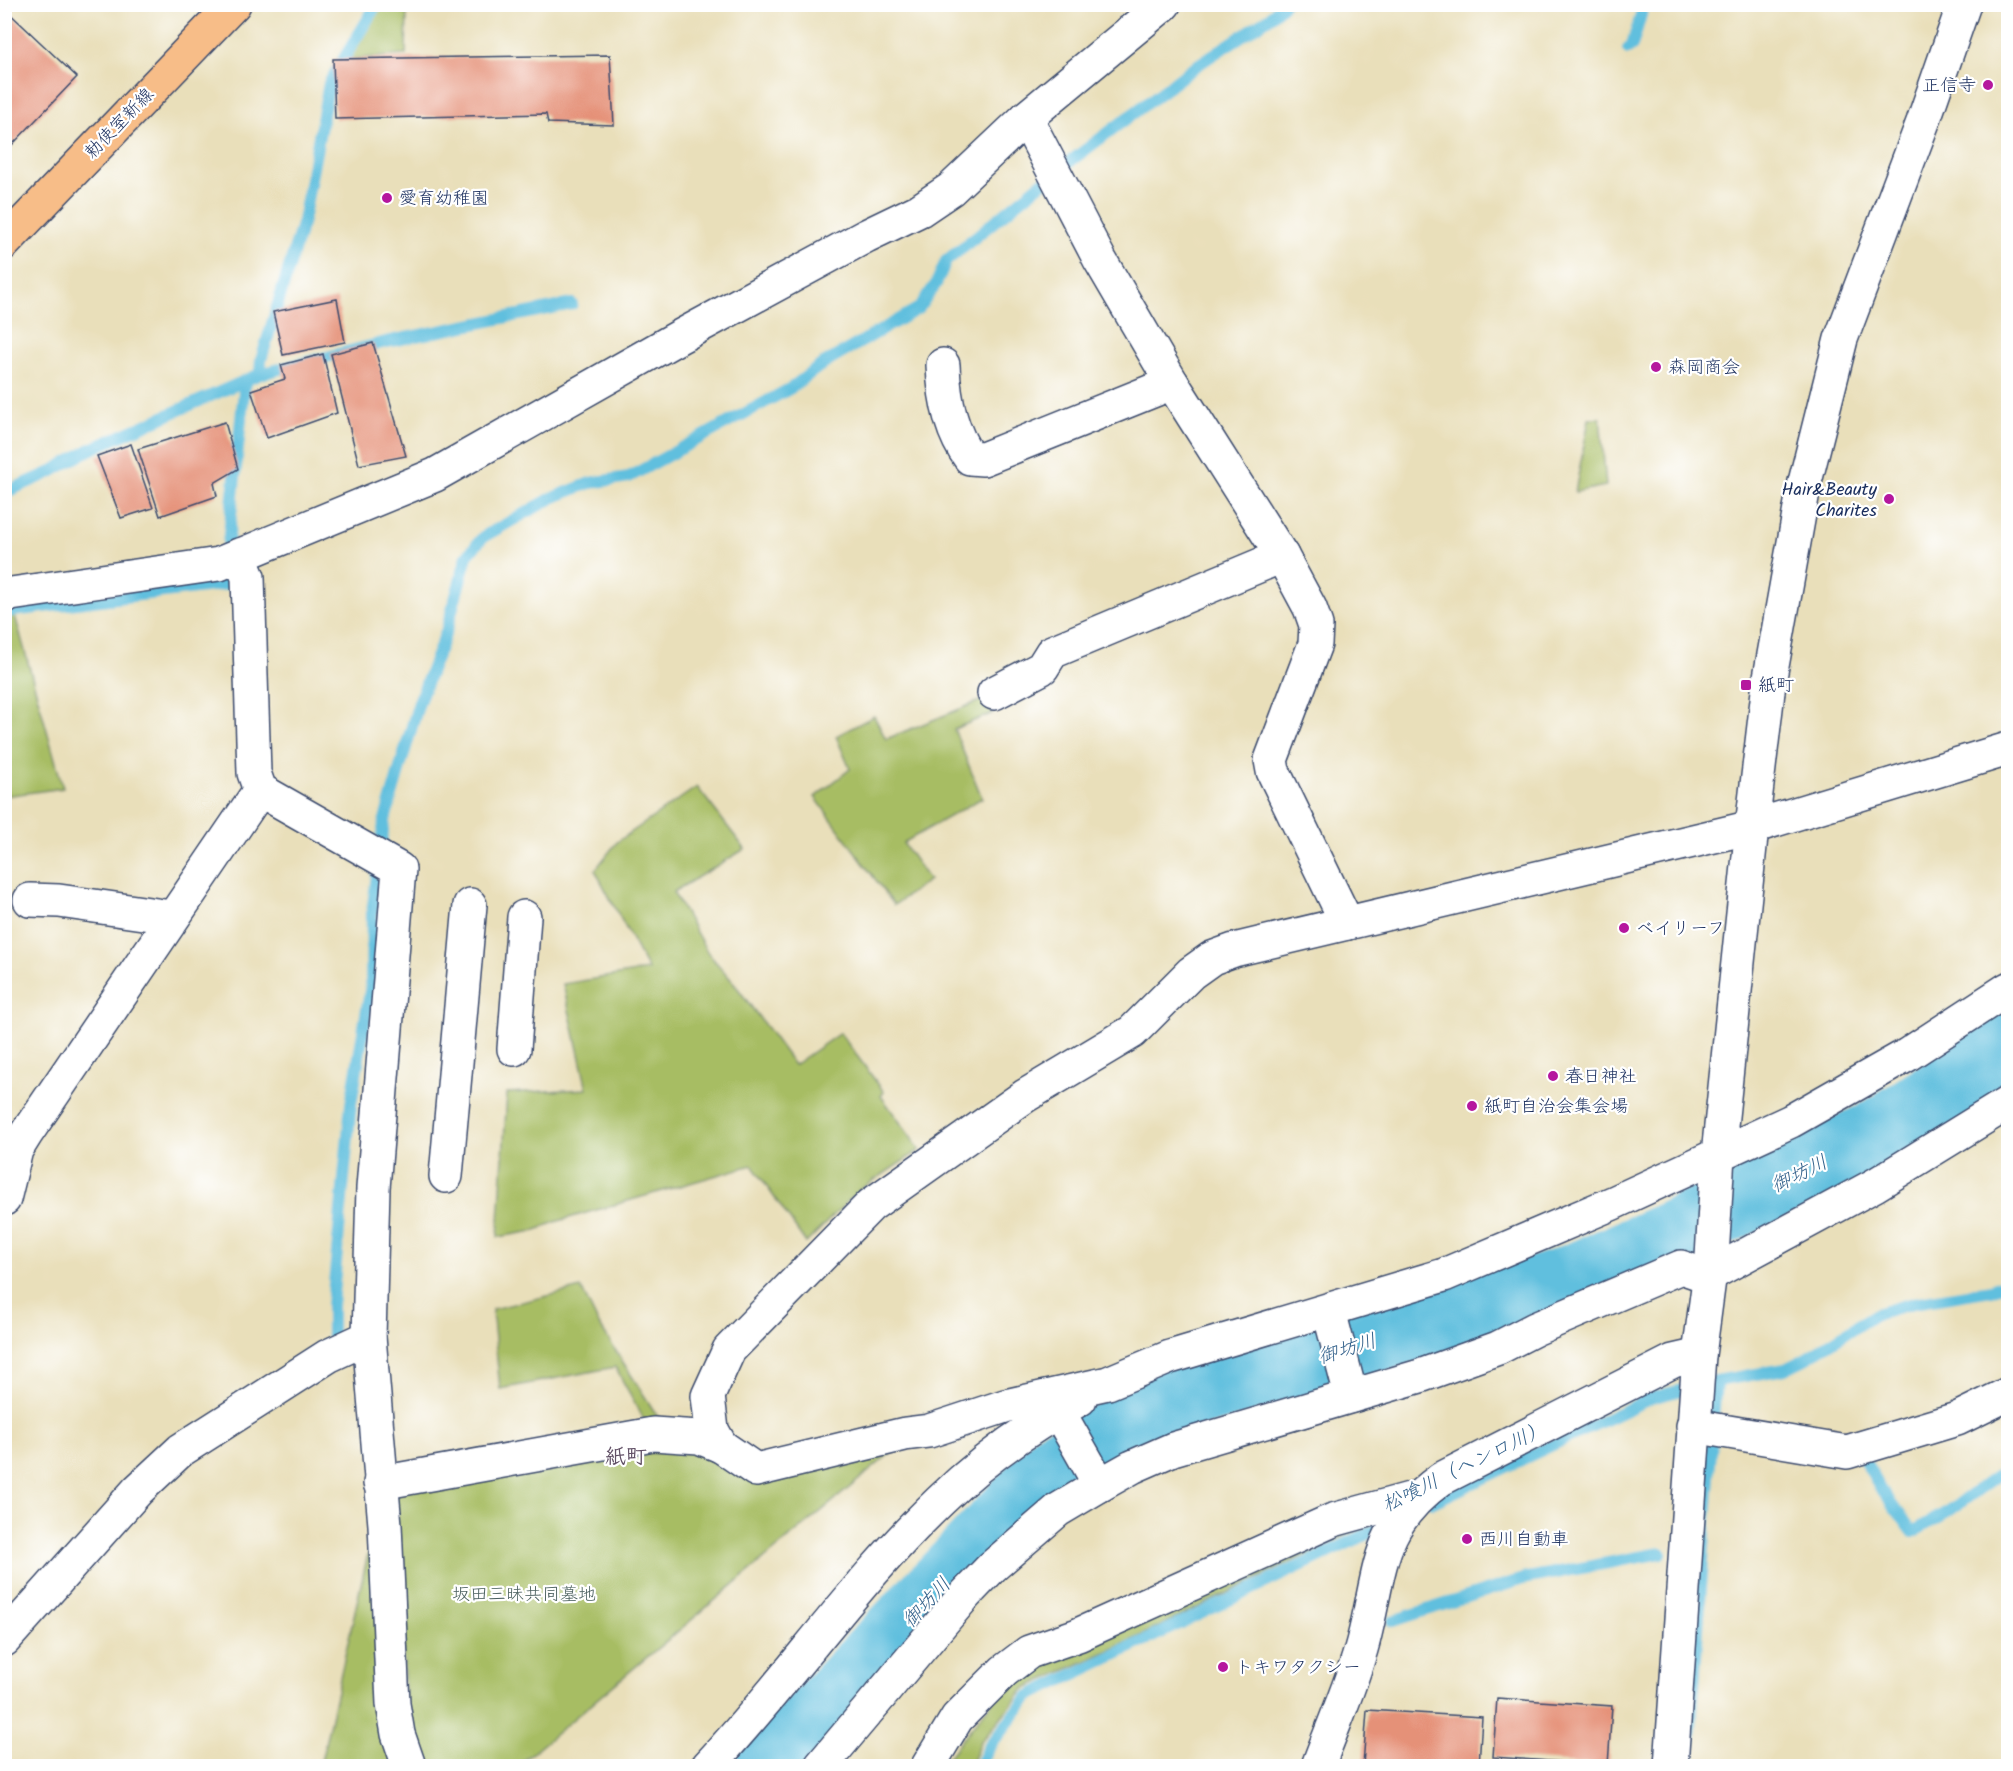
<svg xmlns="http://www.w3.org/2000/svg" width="2013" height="1771" viewBox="0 0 2013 1771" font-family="Kalam,'Klee One',sans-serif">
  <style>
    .green { fill: #a7bd63; stroke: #617660; stroke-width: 1.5 }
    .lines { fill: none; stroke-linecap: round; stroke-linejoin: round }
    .stream { stroke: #60bfde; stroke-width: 12 }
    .river { stroke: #60bfde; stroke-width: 69 }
    .building { fill: #e59178 }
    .minor-casing { stroke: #3a496c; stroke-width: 36 }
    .major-casing { stroke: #3a496c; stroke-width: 36 }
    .minor { stroke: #fff; stroke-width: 33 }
    .major { stroke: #f7bd88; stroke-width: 33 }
    .poi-dot { fill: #b5179e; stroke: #fff; stroke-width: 2 }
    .labels { text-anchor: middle; stroke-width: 4.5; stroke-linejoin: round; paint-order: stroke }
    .poi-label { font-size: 18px; fill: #1b2f5e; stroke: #fff; text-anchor: start }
    .street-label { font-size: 18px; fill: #1b2f5e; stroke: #fff }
    .park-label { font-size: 18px; fill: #4c6160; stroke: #fff }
    .water-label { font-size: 20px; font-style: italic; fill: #33618b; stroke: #fff }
    .quarter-label { font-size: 21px; font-weight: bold; fill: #625167; stroke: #fff }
  </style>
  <rect width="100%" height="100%" fill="#fff"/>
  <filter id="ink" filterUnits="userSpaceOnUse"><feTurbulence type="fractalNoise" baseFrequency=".0167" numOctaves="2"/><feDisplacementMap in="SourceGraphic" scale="12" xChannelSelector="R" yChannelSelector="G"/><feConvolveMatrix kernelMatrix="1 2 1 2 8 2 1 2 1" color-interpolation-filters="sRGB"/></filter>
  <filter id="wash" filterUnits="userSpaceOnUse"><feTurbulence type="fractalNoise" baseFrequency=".008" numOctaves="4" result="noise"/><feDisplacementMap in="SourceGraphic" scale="24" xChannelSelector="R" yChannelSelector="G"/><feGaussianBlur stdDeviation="1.35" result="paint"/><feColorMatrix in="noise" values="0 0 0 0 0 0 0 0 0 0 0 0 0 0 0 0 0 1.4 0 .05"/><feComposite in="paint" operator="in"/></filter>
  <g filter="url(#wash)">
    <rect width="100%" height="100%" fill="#e9dfba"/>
    <g class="green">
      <path d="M 380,5 L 407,5 L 406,55 L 347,59 Z"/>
      <path d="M 1600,417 L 1606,486 L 1575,492 L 1589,419 Z"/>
      <path d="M 14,612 L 63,788 L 5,796 L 5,614 Z"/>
      <path d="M 987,698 L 993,713 L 954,729 L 982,798 L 903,843 L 929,880 L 894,905 L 815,797 L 850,769 L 836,736 L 874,716 L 886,739 Z"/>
      <path d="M 697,787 L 745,849 L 673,892 L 708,953 L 734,983 L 794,1065 L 840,1033 L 884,1092 L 881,1096 L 920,1150 L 859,1190 L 806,1243 L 752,1165 L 555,1222 L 534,1231 L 498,1237 L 507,1093 L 587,1089 L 563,984 L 648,970 L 595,870 L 617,842 Z"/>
      <path d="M 581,1288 L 598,1323 L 663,1425 L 647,1425 L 615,1367 L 500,1389 L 492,1309 Z"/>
      <path d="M 904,1442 L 517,1766 L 419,1766 L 407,1732 L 394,1488 L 583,1454 L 693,1447 L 748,1477 Z"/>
      <path d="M 1362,1527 L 1124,1644 L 1025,1688 L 980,1743 L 970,1766 L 941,1766 L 1002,1689 L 1045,1659 L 1339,1531 Z"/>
      <path d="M 375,1529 L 399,1766 L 320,1766 L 367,1558 Z"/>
    </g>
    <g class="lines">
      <g class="stream">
        <path d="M 1628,49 L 1632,46 L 1644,4"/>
        <path d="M 260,374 L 261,360 L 303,221 L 329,83 L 377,4"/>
        <path d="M 4,493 L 49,473 L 89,450 L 260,374 L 386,342 L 572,304"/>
        <path d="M 228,544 L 245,381"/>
        <path d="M 4,612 L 236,583"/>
        <path d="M 332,1333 L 332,1305 L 351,1104 L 371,985 L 372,913 L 384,823 L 419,702 L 446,632 L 467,556 L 483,537 L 552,498 L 590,483 L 629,477 L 791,388 L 820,366 L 919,308 L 936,284 L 946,261 L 1043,182 L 1196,66 L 1269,18 L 1284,4"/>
        <path d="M 1861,1454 L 1880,1488 L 1913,1532 L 1949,1511 L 2008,1468"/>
        <path d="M 1433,1502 L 1651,1398 L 1716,1381 L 1785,1369 L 1805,1359 L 1876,1314 L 1913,1303 L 1991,1290 L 2008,1283"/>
        <path d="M 1393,1621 L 1523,1579 L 1661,1553"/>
        <path d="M 979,1766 L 988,1748 L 1029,1696 L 1390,1523"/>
        <path d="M 1688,1766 L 1716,1381"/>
      </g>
      <path class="river" d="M 770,1766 L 1057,1464 L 1181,1398 L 1562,1283 L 1675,1234 L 1879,1133 L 2008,1047"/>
    </g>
    <g id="blocks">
      <g class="building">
        <path d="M 4,8 L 77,77 L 12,145 L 4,138 Z"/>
        <path d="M 610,55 L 614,125 L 548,123 L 546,114 L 335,119 L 333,59 Z"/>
        <path d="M 337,299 L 345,342 L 283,355 L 273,312 Z"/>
        <path d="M 373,343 L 406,456 L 359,465 L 331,354 Z"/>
        <path d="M 323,354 L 337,413 L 267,438 L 251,390 L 285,379 L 281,365 Z"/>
        <path d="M 225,422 L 238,469 L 214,483 L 217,496 L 160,516 L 138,449 Z"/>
        <path d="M 131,444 L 153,508 L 121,518 L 97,456 Z"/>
        <path d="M 1497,1698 L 1612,1706 L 1608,1765 L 1493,1757 Z"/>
        <path d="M 1367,1710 L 1482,1717 L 1479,1766 L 1363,1766 Z"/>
      </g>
    </g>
  </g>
  <g filter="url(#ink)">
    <use href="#blocks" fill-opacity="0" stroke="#3a496c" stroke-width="1.5"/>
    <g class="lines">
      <defs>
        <g id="minor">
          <path d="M 1026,118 L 1100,260 L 1172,383 L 1282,556 L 1310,608 L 1316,625 L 1315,644 L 1271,760 L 1273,771 L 1347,923"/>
          <path d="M 943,365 C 944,397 950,431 970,458 L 983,459 L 1172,383"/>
          <path d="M 239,555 L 248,577 L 254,773 L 260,790 L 399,869 L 373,1188 L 369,1337 L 385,1525 L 393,1704 L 398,1734 L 409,1766"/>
          <path d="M 4,595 L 219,564 L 435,475 L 679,337 L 866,236 L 920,210 L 951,189 L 1026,118 L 1164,4"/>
          <path d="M 994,693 L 1042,668 L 1052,652 L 1282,556"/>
          <path d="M 30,900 L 59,901 L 171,917"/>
          <path d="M 514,1049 L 524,917"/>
          <path d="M 446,1176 L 470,905"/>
          <path d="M 4,1199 L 16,1150 L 26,1134 L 260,790"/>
          <path d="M 1329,1311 L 1351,1396"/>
          <path d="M 1058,1411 L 1100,1485"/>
          <path d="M 1693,1426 L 1847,1452 L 1957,1419 L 2008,1394"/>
          <path d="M 721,1446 L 712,1430 L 708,1396 L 729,1350 L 871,1205 L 1025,1096 L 1132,1032 L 1191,973 L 1212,958 L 1234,950 L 1752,827 L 2008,749"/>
          <path d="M 380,1483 L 653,1434 L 699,1437 L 721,1446 L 756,1470 L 905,1434 L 929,1431 L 1005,1406 L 1108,1383 L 1170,1357 L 1444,1275 L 1613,1203 L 1791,1121 L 1907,1055 L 2008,989"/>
          <path d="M 4,1640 L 138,1490 L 181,1450 L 328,1356 L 369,1337"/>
          <path d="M 708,1766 C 788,1681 855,1582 940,1501 C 981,1461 1029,1427 1080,1399"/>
          <path d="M 821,1766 L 966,1594 L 992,1567 L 1058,1510 L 1100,1485 L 1132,1467 L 1173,1449 L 1420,1376 L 1498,1348 L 1535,1329 L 1681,1267 L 1707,1276 L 1875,1185 L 2008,1103"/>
          <path d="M 928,1766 L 957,1718 L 1004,1671 L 1029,1652 L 1078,1635 L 1333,1520 L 1417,1497"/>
          <path d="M 1318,1766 C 1333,1725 1352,1684 1363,1642 C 1382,1569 1375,1527 1441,1479 L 1673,1361 L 1699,1355"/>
          <path d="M 1671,1766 L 1699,1355 L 1712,1257 L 1718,1155 L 1752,827 L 1769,683 L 1804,486 L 1841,339 L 1923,122 L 1964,4"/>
        </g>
        <path id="major" d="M 4,243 L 234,4"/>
      </defs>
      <use href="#minor" class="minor-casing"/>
      <use href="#major" class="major-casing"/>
      <use href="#minor" class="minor"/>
      <use href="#major" class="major"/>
    </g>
  </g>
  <g class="poi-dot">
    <circle cx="1988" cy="85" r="6"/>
    <circle cx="387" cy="198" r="6"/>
    <circle cx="1656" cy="367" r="6"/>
    <circle cx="1889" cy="499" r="6"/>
    <rect x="1740" y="679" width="12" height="12" rx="3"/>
    <circle cx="1624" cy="928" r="6"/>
    <circle cx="1553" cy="1076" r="6"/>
    <circle cx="1472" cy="1106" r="6"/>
    <circle cx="1467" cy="1539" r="6"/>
    <circle cx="1223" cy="1667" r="6"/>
  </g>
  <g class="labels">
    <g class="poi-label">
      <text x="1976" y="91" text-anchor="end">正信寺</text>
      <text x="399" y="204">愛育幼稚園</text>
      <text x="1668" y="373">森岡商会</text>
      <text x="1877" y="495" text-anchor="end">Hair&amp;Beauty<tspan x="1877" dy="21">Charites</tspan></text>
      <text x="1758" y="691">紙町</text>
      <text x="1636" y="934">ベイリーフ</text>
      <text x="1565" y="1082">春日神社</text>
      <text x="1484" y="1112">紙町自治会集会場</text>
      <text x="1479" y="1545">西川自動車</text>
      <text x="1235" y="1673">トキワタクシー</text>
    </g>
    <g class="street-label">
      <text transform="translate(119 123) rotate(-46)" y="6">勅使室新線</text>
    </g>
    <g class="park-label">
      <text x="524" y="1600">坂田三昧共同墓地</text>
    </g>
    <g class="water-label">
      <text transform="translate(1799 1173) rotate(-26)" y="7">御坊川</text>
      <text transform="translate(1347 1348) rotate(-17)" y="7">御坊川</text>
      <text transform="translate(1464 1466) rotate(-26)" y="7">松喰川（ヘンロ川）</text>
      <text transform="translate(926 1602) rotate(-47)" y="7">御坊川</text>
    </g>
    <g class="quarter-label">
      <text x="626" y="1463">紙町</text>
    </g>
  </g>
  <rect width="2013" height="1771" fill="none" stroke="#fff" stroke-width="24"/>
</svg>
